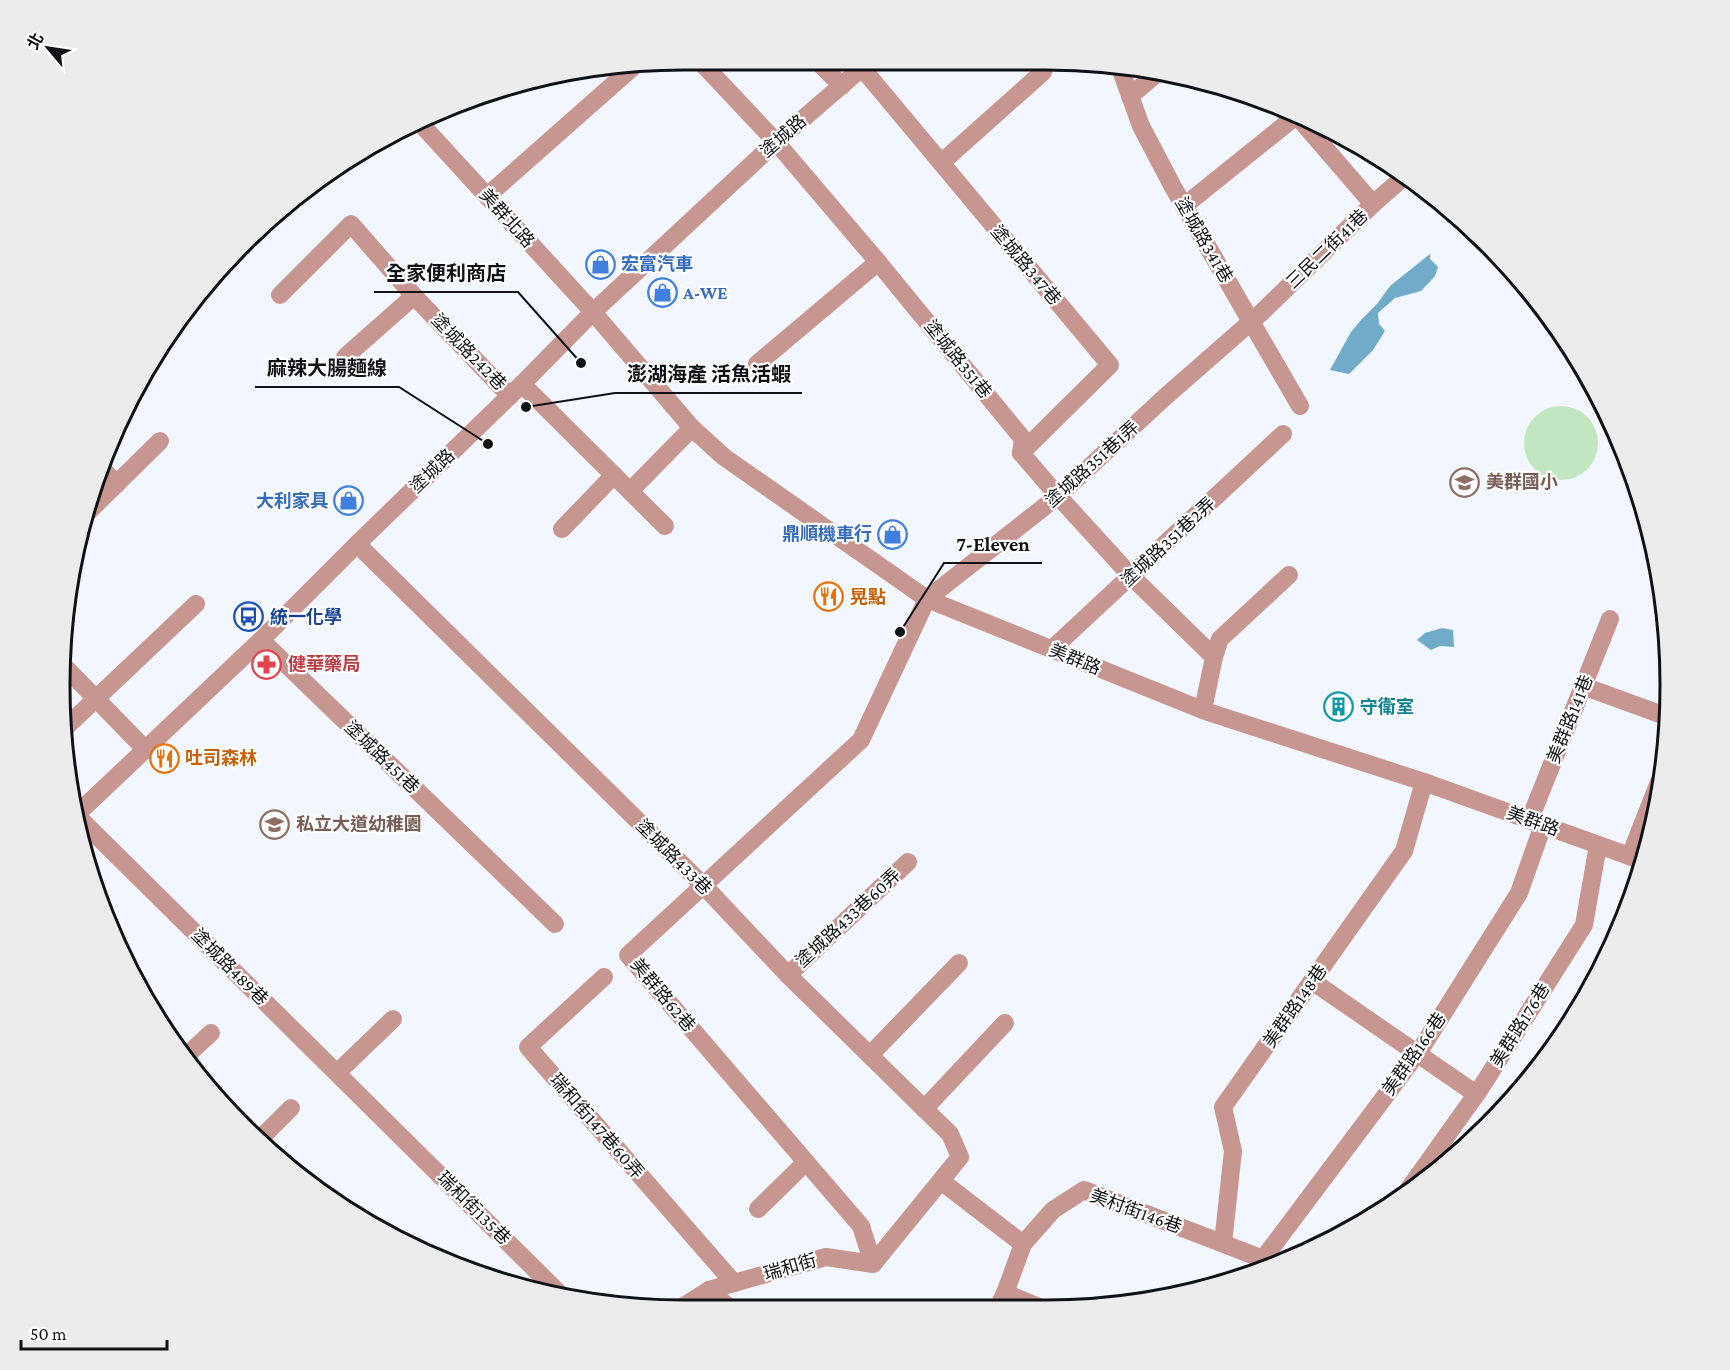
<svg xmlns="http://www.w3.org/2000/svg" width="1730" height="1370" viewBox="0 0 1730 1370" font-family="'Crimson Pro','Noto Sans TC',serif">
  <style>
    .green { fill: #c2e6c0 }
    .water { fill: #70abc9 }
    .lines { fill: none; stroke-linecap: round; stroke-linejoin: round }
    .minor { stroke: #c89690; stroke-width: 18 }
    .labels { text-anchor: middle; stroke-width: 4.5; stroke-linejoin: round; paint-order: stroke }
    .street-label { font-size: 18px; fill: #101216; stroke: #fff }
    .shop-label { font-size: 18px; font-weight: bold; fill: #366cbe; stroke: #fff; text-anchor: start }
    .education-label { font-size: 18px; font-weight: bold; fill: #785e54; stroke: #fff; text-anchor: start }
    .food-label { font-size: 18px; font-weight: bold; fill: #c56008; stroke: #fff; text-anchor: start }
    .transit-label { font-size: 18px; font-weight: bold; fill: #164399; stroke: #fff; text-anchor: start }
    .health-label { font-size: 18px; font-weight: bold; fill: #be3a42; stroke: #fff; text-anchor: start }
    .culture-label { font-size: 18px; font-weight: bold; fill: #0d838f; stroke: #fff; text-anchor: start }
    .rim { fill: none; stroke: #101216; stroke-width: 3 }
    .leader { fill: none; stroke: #101216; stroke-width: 2 }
    .callout-dot { fill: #101216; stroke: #fff; stroke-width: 2 }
    .callout-label { font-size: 20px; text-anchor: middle; font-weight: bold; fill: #101216; stroke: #fff; stroke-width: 4.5; stroke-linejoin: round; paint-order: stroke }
  </style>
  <rect width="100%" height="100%" fill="#f1f6ff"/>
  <circle class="green" cx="1561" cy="443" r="37"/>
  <g class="water">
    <path d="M 1430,254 L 1430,259 L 1438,267 L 1435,276 L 1421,291 L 1395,298 L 1378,313 L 1379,324 L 1385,331 L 1373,350 L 1349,374 L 1330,370 L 1351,332 L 1361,320 L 1377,304 L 1390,286 Z"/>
    <path d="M 1442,628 L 1453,630 L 1454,647 L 1440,646 L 1431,650 L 1417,640 L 1425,633 Z"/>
  </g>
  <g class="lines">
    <g class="minor">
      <path d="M 699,60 L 776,142 L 878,262 L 1023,439 L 1021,453"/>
      <path d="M 816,60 L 842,86"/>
      <path d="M 862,68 L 1110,365 L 1021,453"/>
      <path d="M 1120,68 L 1141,126 L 1173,187 L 1300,406"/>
      <path d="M 1130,96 L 1155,75"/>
      <path d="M 1298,117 L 1373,204"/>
      <path d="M 421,124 L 593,312 L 692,428 L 724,457 L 927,599 L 1205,711 L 1424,782 L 1643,861"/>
      <path d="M 941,163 L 1043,72"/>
      <path d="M 487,196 L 633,67"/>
      <path d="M 1184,206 L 1296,116"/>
      <path d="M 280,295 L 351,224 L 414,296 L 510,396"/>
      <path d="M 345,357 L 414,296"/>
      <path d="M 757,364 L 878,262"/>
      <path d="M 522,384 L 665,526"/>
      <path d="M 1021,453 L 1058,496 L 1131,576 L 1214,657 L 1203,710"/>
      <path d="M 103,470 L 117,484"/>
      <path d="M 630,491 L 692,428"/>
      <path d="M 85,515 L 160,441"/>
      <path d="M 562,529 L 614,475"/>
      <path d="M 357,544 L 704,886 L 788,975 L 950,1134 L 960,1157 L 873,1264 L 826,1257 L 709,1290 L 679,1309"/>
      <path d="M 261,640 L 555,924"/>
      <path d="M 1052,649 L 1283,434"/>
      <path d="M 1214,657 L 1220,639 L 1289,575"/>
      <path d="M 63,665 L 146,750"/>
      <path d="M 1583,686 L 1668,717"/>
      <path d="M 66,727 L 196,604"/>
      <path d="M 77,814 L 261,640 L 357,544 L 522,384 L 593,312 L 776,142 L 870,61"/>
      <path d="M 77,816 L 564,1298"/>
      <path d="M 1530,819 L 1610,619"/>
      <path d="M 1630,856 L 1659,782"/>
      <path d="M 788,975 L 908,862"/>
      <path d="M 604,977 L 528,1047 L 734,1283"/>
      <path d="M 1312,981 L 1476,1094"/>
      <path d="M 870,1055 L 959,963"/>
      <path d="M 186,1056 L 211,1033"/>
      <path d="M 338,1072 L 393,1019"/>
      <path d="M 924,1109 L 1005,1023"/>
      <path d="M 260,1139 L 291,1108"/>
      <path d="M 941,1181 L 1023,1244"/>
      <path d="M 1408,1190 L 1480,1089 L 1584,925 L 1598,845"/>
      <path d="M 758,1209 L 806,1162"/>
      <path d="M 1223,1243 L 1233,1151 L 1223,1107 L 1404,851 L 1424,782"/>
      <path d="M 873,1264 L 861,1226 L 628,955 L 861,740 L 927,599 L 1058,496 L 1165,397 L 1261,313 L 1373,204 L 1404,177"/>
      <path d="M 1259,1267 L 1263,1259 L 1422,1047 L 1519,893 L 1543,825"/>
      <path d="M 709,1290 L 732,1310"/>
      <path d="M 1005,1293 L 1044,1309"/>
      <path d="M 997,1309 L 1005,1293 L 1023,1244 L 1053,1210 L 1084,1190 L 1263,1259"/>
    </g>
  </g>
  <defs>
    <symbol id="shop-ring" viewBox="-11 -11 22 22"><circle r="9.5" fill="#fff" stroke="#3f7fe0" stroke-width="1.5"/><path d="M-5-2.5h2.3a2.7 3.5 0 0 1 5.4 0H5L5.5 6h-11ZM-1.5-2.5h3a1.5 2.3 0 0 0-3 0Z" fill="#3f7fe0"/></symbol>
    <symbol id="school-ring" viewBox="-11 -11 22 22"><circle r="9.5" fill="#fff" stroke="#8d6e63" stroke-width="1.5"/><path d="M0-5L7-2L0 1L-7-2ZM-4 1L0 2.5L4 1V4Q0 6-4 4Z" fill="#8d6e63"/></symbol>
    <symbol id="restaurant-ring" viewBox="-11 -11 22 22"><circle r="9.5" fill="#fff" stroke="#e8710a" stroke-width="1.5"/><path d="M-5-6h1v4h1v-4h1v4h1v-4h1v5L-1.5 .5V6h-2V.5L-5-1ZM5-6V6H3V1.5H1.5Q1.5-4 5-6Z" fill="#e8710a"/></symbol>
    <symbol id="bus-ring" viewBox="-11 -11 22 22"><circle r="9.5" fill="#fff" stroke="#1a4fb4" stroke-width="1.5"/><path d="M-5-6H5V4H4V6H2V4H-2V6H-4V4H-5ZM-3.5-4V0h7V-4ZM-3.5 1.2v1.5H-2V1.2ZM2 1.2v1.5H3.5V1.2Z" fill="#1a4fb4"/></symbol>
    <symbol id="pharmacy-ring" viewBox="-11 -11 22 22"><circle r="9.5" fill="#fff" stroke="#e0444e" stroke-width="1.5"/><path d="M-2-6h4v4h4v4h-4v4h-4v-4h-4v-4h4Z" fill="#e0444e"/></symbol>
    <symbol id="building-ring" viewBox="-11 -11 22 22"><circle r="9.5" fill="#fff" stroke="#0f9aa8" stroke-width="1.5"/><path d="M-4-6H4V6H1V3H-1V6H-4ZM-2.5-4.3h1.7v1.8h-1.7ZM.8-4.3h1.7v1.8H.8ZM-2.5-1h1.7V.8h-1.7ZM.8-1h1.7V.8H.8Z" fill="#0f9aa8"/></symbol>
  </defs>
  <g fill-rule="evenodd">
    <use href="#shop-ring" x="584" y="248" width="33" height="33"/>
    <use href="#shop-ring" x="646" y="276" width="33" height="33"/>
    <use href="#school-ring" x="1448" y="466" width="33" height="33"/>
    <use href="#shop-ring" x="332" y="484" width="33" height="33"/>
    <use href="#shop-ring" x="876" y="518" width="33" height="33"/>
    <use href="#restaurant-ring" x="812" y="580" width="33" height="33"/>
    <use href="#bus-ring" x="232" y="600" width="33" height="33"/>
    <use href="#pharmacy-ring" x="250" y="648" width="33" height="33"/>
    <use href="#building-ring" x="1322" y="690" width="33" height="33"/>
    <use href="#restaurant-ring" x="148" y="742" width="33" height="33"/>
    <use href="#school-ring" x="258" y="808" width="33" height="33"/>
  </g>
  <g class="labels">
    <g class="street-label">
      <text transform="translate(783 136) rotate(-41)" y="6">塗城路</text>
      <text transform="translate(507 218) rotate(48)" y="6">美群北路</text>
      <text transform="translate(1204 240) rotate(60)" y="6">塗城路341巷</text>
      <text transform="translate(1327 249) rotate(-44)" y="6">三民二街41巷</text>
      <text transform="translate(1026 265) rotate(50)" y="6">塗城路347巷</text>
      <text transform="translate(469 352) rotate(46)" y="6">塗城路242巷</text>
      <text transform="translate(958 359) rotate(51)" y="6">塗城路351巷</text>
      <text transform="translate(1092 464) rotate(-42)" y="6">塗城路351巷1弄</text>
      <text transform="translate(432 471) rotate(-44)" y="6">塗城路</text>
      <text transform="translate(1168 542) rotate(-43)" y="6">塗城路351巷2弄</text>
      <text transform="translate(1075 659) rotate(22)" y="6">美群路</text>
      <text transform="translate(1570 719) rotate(-68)" y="6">美群路141巷</text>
      <text transform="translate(382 757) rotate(44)" y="6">塗城路451巷</text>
      <text transform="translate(1533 821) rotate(20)" y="6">美群路</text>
      <text transform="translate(674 857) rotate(45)" y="6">塗城路433巷</text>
      <text transform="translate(848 918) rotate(-43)" y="6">塗城路433巷60弄</text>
      <text transform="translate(230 967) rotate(45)" y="6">塗城路489巷</text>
      <text transform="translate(663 995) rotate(50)" y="6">美群路62巷</text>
      <text transform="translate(1295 1006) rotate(-55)" y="6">美群路148巷</text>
      <text transform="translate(1520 1025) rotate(-58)" y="6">美群路176巷</text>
      <text transform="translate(1414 1054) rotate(-55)" y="6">美群路166巷</text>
      <text transform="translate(597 1126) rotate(49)" y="6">瑞和街147巷60弄</text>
      <text transform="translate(474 1208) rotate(45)" y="6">瑞和街135巷</text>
      <text transform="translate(1136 1211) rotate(20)" y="6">美村街146巷</text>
      <text transform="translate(790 1267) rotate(-16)" y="6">瑞和街</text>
    </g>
    <g class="shop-label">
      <text x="621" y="270">宏富汽車</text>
      <text x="683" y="299">A-WE</text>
      <text x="328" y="507" text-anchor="end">大利家具</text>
      <text x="872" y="540" text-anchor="end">鼎順機車行</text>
    </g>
    <g class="education-label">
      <text x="1486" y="488">美群國小</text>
      <text x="296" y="830">私立大道幼稚園</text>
    </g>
    <g class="food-label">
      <text x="850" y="603">晃點</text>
      <text x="185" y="764">吐司森林</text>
    </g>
    <g class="transit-label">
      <text x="270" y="623">統一化學</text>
    </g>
    <g class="health-label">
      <text x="288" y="670">健華藥局</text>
    </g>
    <g class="culture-label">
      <text x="1360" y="713">守衛室</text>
    </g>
  </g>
  <path d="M0 0H1730V1370H0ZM684 70H1046A614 614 0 0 1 1660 684V686A614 614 0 0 1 1046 1300H684A614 614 0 0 1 70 686V684A614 614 0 0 1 684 70Z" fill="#ececec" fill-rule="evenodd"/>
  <path class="rim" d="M684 70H1046A614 614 0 0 1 1660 684V686A614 614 0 0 1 1046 1300H684A614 614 0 0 1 70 686V684A614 614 0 0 1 684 70Z"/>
  <path class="leader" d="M581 363L518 292H374M488 444L399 387H255M526 407L615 393H802M900 632L944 563H1042"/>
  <g class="callout-dot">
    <circle cx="581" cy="363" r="6"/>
    <circle cx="488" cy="444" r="6"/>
    <circle cx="526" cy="407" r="6"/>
    <circle cx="900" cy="632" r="6"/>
  </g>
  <g class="callout-label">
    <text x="446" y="280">全家便利商店</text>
    <text x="327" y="375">麻辣大腸麵線</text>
    <text x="709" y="381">澎湖海產 活魚活蝦</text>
    <text x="993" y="551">7-Eleven</text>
  </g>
  <g transform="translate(48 48) rotate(299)" stroke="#ffffff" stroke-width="4.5" paint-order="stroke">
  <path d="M0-4.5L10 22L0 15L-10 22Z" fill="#101216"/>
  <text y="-9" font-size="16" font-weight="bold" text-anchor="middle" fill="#101216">北</text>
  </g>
  <path d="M21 1340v9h146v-9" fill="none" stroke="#101216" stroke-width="3"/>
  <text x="30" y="1340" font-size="18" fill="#101216" stroke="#ffffff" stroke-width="4.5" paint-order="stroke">50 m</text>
</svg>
